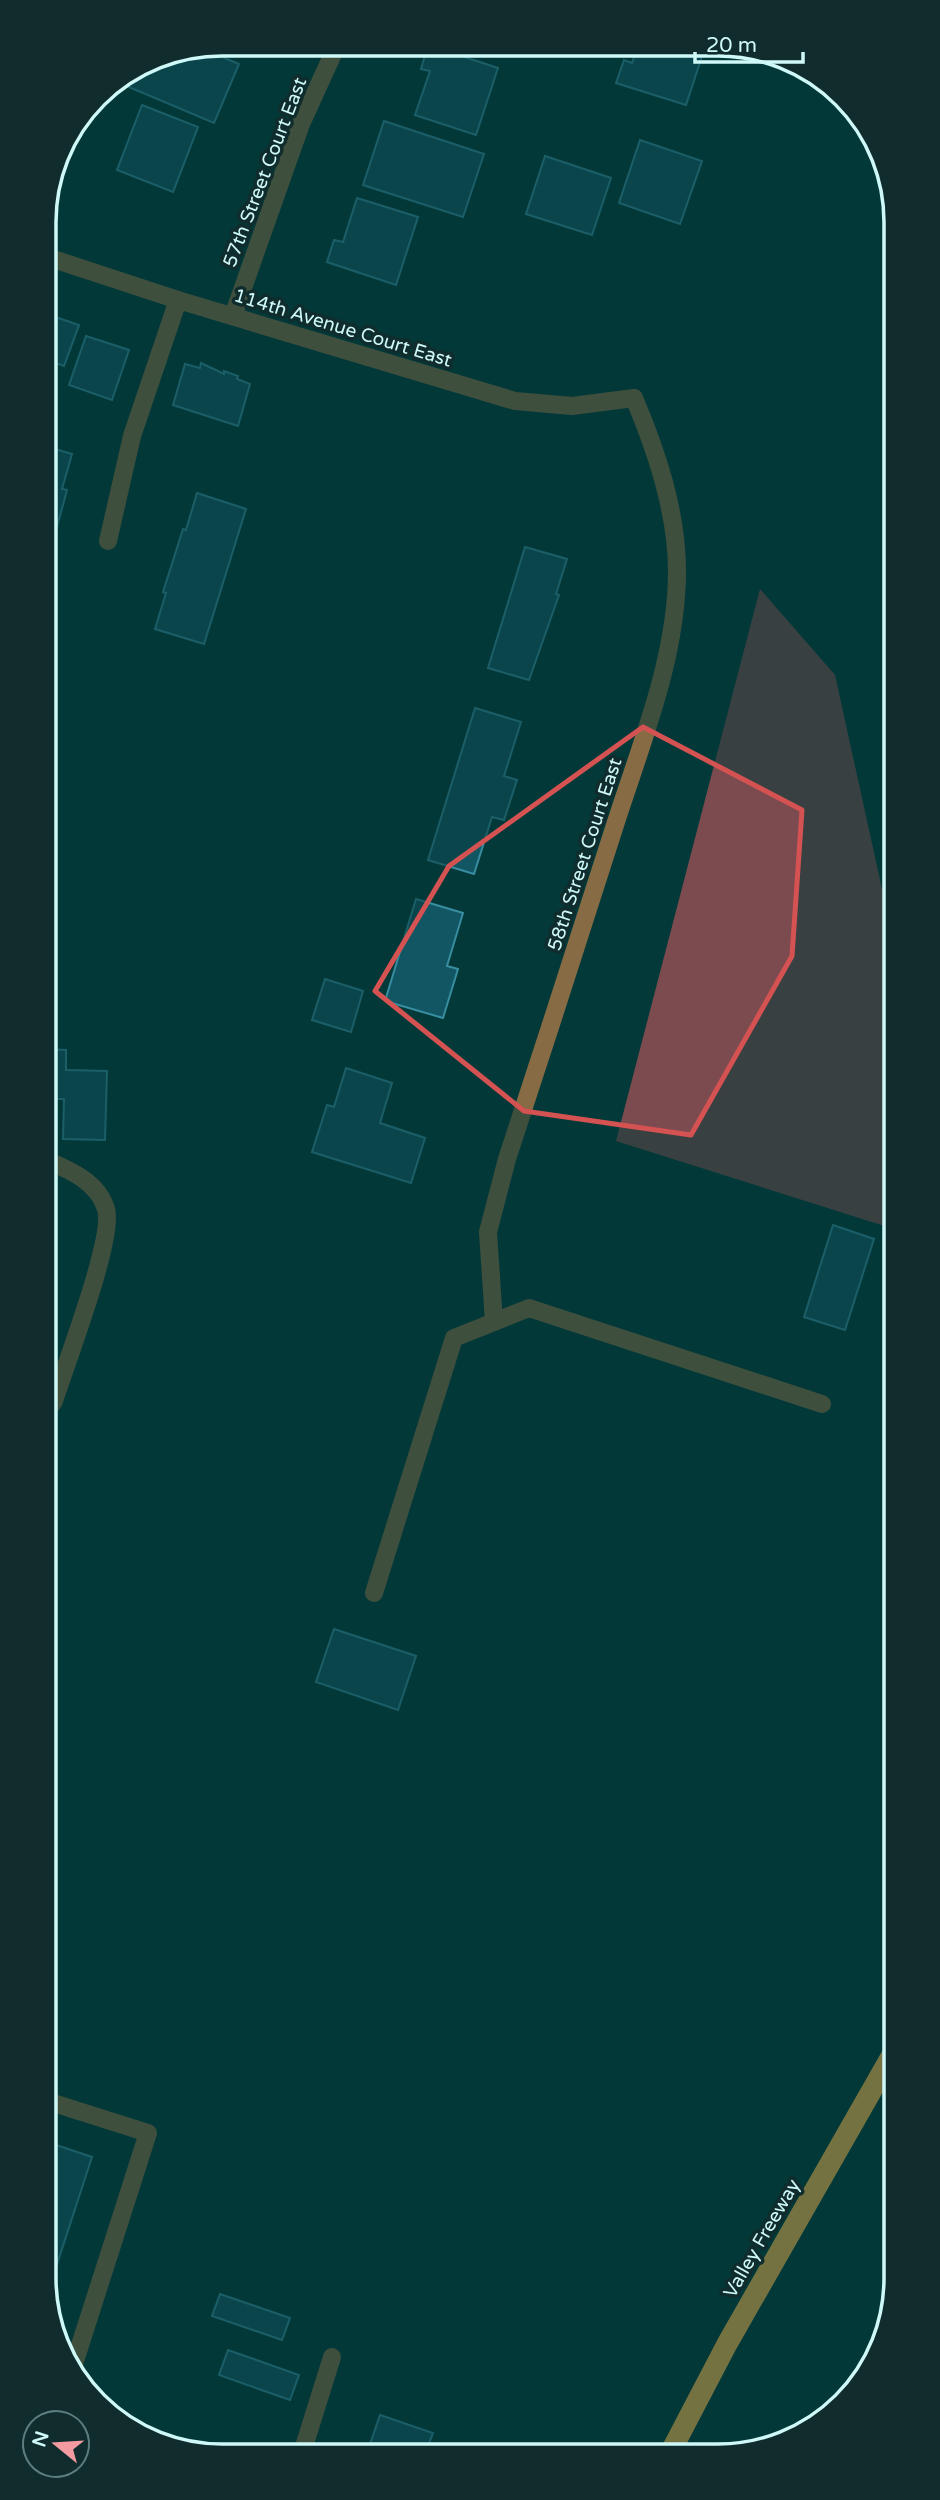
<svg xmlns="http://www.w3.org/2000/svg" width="940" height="2500" viewBox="0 0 940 2500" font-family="'Varela Round',sans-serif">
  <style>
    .green { fill: #7b4b4f }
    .building { fill: #125664; stroke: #388da0; stroke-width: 2 }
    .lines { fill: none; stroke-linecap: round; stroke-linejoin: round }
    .lane { stroke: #866b44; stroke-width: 18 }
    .street { stroke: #866b44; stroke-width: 18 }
    .highway { stroke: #fcb84c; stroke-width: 21 }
    .marked { fill: none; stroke: #d55252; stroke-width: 5; stroke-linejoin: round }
    .labels { text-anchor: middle; stroke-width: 7; stroke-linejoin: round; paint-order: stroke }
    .street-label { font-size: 19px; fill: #cff9f8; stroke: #102c2c }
    .rim { fill: none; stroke: #cff9f8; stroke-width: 3.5 }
  </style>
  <rect width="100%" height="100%" fill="#043939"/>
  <path class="green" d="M 760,589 L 835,675 L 891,930 L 894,934 L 894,1229 L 616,1141 Z"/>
  <g class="building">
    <path d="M 428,45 L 498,68 L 476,135 L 415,115 L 430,71 L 421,69 Z"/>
    <path d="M 638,46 L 705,47 L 686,105 L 616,83 L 624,60 L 632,63 Z"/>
    <path d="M 201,48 L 239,64 L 214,123 L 124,85 L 129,73 L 154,57 Z"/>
    <path d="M 142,105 L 198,127 L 173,192 L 117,170 Z"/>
    <path d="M 384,121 L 484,154 L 463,217 L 363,185 Z"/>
    <path d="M 640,140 L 702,161 L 680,224 L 619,203 Z"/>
    <path d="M 545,156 L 611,178 L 592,235 L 526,214 Z"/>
    <path d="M 357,198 L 418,217 L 396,285 L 327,262 L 334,240 L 343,242 Z"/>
    <path d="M 44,313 L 79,325 L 64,366 L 44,359 Z"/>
    <path d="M 86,336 L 129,350 L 112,400 L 69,385 Z"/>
    <path d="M 201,363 L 224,374 L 224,371 L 238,376 L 237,379 L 250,384 L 238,426 L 173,405 L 185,364 L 200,368 Z"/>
    <path d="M 45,446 L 72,454 L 62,489 L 67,490 L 49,556 L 45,555 Z"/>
    <path d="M 197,493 L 246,509 L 204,644 L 155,629 L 166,593 L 163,592 L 183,529 L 186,530 Z"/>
    <path d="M 525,547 L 567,559 L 556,594 L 559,595 L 529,680 L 488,668 Z"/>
    <path d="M 475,708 L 521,722 L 504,776 L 517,780 L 504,820 L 492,817 L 474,874 L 428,860 Z"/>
    <path d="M 416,899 L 463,913 L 447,966 L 458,969 L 443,1018 L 385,1001 Z"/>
    <path d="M 325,979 L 363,991 L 351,1032 L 312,1020 Z"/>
    <path d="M 45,1049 L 66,1050 L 66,1070 L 107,1071 L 105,1140 L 63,1139 L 64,1099 L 45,1099 Z"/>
    <path d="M 346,1068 L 392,1083 L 380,1123 L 425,1138 L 411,1183 L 312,1152 L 327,1105 L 334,1107 Z"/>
    <path d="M 833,1225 L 874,1239 L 845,1330 L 804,1317 Z"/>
    <path d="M 334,1629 L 416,1656 L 398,1710 L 316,1682 Z"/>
    <path d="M 47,2142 L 92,2157 L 47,2295 Z"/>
    <path d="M 220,2294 L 290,2318 L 282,2340 L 212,2316 Z"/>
    <path d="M 228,2350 L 299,2375 L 290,2400 L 219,2375 Z"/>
    <path d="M 380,2415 L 433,2433 L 428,2446 L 443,2451 L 443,2453 L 367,2453 Z"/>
  </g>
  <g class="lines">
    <g class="lane">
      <path d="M 374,1593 L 454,1338 L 529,1308 L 822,1404"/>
      <path d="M 47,2101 L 148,2133 L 74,2364"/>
    </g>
    <g class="street">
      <path d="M 44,256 L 178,300 L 515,401 L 572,406 L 634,398 C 657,452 677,512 677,571 C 677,657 642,741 616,822 C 580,934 544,1047 507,1159 L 488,1232 L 494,1322"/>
      <path d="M 233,316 L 301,124 L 337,45"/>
      <path d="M 108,541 L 132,436 L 178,300"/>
      <path d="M 46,1160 C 70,1170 98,1182 106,1209 C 115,1237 65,1366 54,1401 L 46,1413"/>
      <path d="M 302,2453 L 332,2357"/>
    </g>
    <path class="highway" d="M 670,2453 L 727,2344 L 896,2048"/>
  </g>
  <path d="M0 0H940V2500H0ZM 643,727 L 802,810 L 792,956 L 691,1135 L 524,1111 L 375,991 L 449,866 Z" fill="#043939" fill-opacity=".55" fill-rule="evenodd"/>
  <path class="marked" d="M 643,727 L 802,810 L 792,956 L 691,1135 L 524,1111 L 375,991 L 449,866 Z"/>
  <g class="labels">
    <g class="street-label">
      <text transform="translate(264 172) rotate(-69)" y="7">57th Street Court East</text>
      <text transform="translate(343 327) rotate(17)" y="7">114th Avenue Court East</text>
      <text transform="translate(584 854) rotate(-72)" y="7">58th Street Court East</text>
      <text transform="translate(761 2238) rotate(-60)" y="7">Valley Freeway</text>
    </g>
  </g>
  <path d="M0 0H940V2500H0ZM222 56H718A166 166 0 0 1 884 222V2278A166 166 0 0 1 718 2444H222A166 166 0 0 1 56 2278V222A166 166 0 0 1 222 56Z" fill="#102c2c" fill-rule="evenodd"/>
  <path class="rim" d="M222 56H718A166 166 0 0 1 884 222V2278A166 166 0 0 1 718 2444H222A166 166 0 0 1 56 2278V222A166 166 0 0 1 222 56Z"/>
  <g transform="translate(56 2444) rotate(288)"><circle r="33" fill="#102c2c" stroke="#5c7e7e" stroke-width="2"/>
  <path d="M0-5L12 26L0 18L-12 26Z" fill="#f49aa1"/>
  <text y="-10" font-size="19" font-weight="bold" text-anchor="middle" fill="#cff9f8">N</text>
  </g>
  <path d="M695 52v10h108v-10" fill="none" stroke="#cff9f8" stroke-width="3.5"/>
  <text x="706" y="52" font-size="21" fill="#cff9f8" stroke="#102c2c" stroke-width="5" paint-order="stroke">20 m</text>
</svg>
